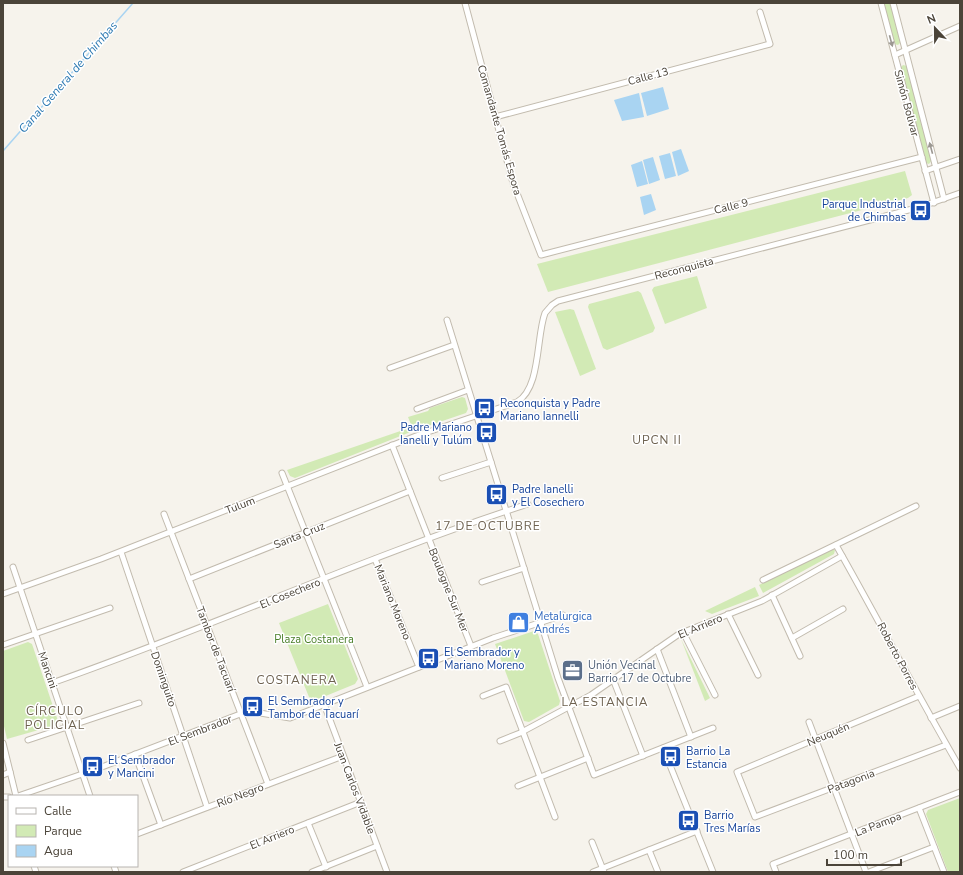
<svg xmlns="http://www.w3.org/2000/svg" width="963" height="875" viewBox="0 0 963 875" font-family="'Nunito Sans',sans-serif">
  <style>
    .green { fill: #d2eab5 }
    .water { fill: #a9d4f2 }
    .lines { fill: none; stroke-linecap: round; stroke-linejoin: round }
    .stream { stroke: #a9d4f2; stroke-width: 1.5 }
    .minor-casing { stroke: #c2bbae; stroke-width: 7 }
    .minor { stroke: #fff; stroke-width: 5 }
    .oneway { fill: #9c9892 }
    .labels { text-anchor: middle; stroke-width: 3; stroke-linejoin: round; paint-order: stroke }
    .street-label { font-size: 11px; fill: #4b4439; stroke: #fff }
    .transit-label { font-size: 11px; fill: #164399; stroke: #fff; text-anchor: start }
    .shop-label { font-size: 11px; fill: #366cbe; stroke: #fff; text-anchor: start }
    .park-label { font-size: 11px; fill: #4a7f2a; stroke: #fff }
    .service-label { font-size: 11px; fill: #4e5e75; stroke: #fff; text-anchor: start }
    .water-label { font-size: 12px; font-style: italic; fill: #2e7ab2; stroke: #fff }
    .neighbourhood-label { font-size: 12px; letter-spacing: 1px; fill: #6e6250; stroke: #fff }
  </style>
  <rect width="100%" height="100%" fill="#f6f3ec"/>
  <g class="green">
    <path d="M 883,3 L 891,3 L 901,42 L 898,45 L 894,44 Z"/>
    <path d="M 903,65 L 907,66 L 932,160 L 929,164 L 926,163 L 900,68 Z"/>
    <path d="M 905,171 L 912,195 L 908,198 L 548,292 L 537,264 Z"/>
    <path d="M 697,276 L 707,308 L 665,324 L 652,290 L 654,287 Z"/>
    <path d="M 638,291 L 641,293 L 655,328 L 653,332 L 607,350 L 603,348 L 588,307 L 589,304 Z"/>
    <path d="M 570,309 L 574,310 L 596,369 L 580,376 L 555,312 Z"/>
    <path d="M 462,397 L 465,398 L 468,409 L 466,413 L 413,431 L 295,478 L 290,476 L 287,470 L 412,427 L 408,417 L 428,411 L 430,408 Z"/>
    <path d="M 830,550 L 835,550 L 834,554 L 763,593 L 759,585 Z"/>
    <path d="M 755,587 L 759,596 L 712,614 L 705,611 Z"/>
    <path d="M 328,604 L 358,679 L 355,684 L 311,702 L 279,623 Z"/>
    <path d="M 534,631 L 538,634 L 560,701 L 559,705 L 529,722 L 524,721 L 495,644 Z"/>
    <path d="M 681,639 L 710,698 L 705,701 Z"/>
    <path d="M 28,642 L 32,644 L 58,721 L 56,725 L 7,739 L 3,722 L 3,651 Z"/>
    <path d="M 960,798 L 960,872 L 948,872 L 926,814 L 928,810 Z"/>
  </g>
  <g class="water">
    <path d="M 663,87 L 669,109 L 647,116 L 641,93 Z"/>
    <path d="M 639,93 L 644,117 L 622,121 L 614,100 Z"/>
    <path d="M 681,149 L 689,171 L 678,176 L 672,152 Z"/>
    <path d="M 670,153 L 676,176 L 665,179 L 659,156 Z"/>
    <path d="M 653,157 L 660,180 L 649,184 L 643,160 Z"/>
    <path d="M 642,161 L 648,184 L 637,187 L 631,165 Z"/>
    <path d="M 651,194 L 656,210 L 644,215 L 640,197 Z"/>
  </g>
  <g class="lines">
    <path class="stream" d="M 3,151 L 133,3"/>
    <defs>
      <g id="minor">
        <path d="M 465,3 L 513,183 L 541,255 L 922,157"/>
        <path d="M 881,3 L 934,203"/>
        <path d="M 893,3 L 944,199"/>
        <path d="M 895,55 L 960,26"/>
        <path d="M 495,117 L 770,44 L 760,12"/>
        <path d="M 925,171 L 960,159"/>
        <path d="M 447,320 L 558,678 L 594,775 L 713,728"/>
        <path d="M 390,368 L 454,345"/>
        <path d="M 417,409 L 468,390"/>
        <path d="M 392,445 L 471,646"/>
        <path d="M 282,473 L 367,687"/>
        <path d="M 442,478 L 491,462"/>
        <path d="M 164,514 L 268,784"/>
        <path d="M 836,545 C 878,619 917,694 960,768"/>
        <path d="M 121,552 L 207,807"/>
        <path d="M 375,559 L 419,667"/>
        <path d="M 13,567 L 90,796"/>
        <path d="M 189,579 L 410,491"/>
        <path d="M 763,580 L 916,506"/>
        <path d="M 482,582 L 524,568"/>
        <path d="M 3,594 L 101,559 L 416,436 L 517,402 C 541,388 536,337 545,313 L 552,305 L 558,301 L 920,207 L 960,193"/>
        <path d="M 772,595 L 800,656"/>
        <path d="M 728,614 L 758,675"/>
        <path d="M 683,632 L 715,695"/>
        <path d="M 792,638 L 843,609"/>
        <path d="M 3,645 L 110,608"/>
        <path d="M 657,649 L 691,737"/>
        <path d="M 613,679 L 643,756"/>
        <path d="M 52,683 C 212,627 367,556 528,504"/>
        <path d="M 483,696 L 506,687 L 555,817"/>
        <path d="M 919,696 L 737,772 L 755,817 L 946,745"/>
        <path d="M 324,704 L 387,872"/>
        <path d="M 931,718 L 960,706"/>
        <path d="M 809,722 L 866,872"/>
        <path d="M 28,740 L 139,703"/>
        <path d="M 500,741 L 520,733 L 591,695 L 679,634 L 762,601 L 842,556"/>
        <path d="M 3,743 L 16,796"/>
        <path d="M 663,748 L 713,872"/>
        <path d="M 135,754 L 161,825"/>
        <path d="M 3,775 L 10,772"/>
        <path d="M 518,786 L 588,758"/>
        <path d="M 18,796 L 94,770 L 248,711 L 290,718 L 493,638 L 563,615"/>
        <path d="M 3,797 L 9,797"/>
        <path d="M 919,808 L 944,872"/>
        <path d="M 308,823 L 326,867"/>
        <path d="M 137,834 L 343,756"/>
        <path d="M 592,842 L 604,872"/>
        <path d="M 649,850 L 658,872"/>
        <path d="M 34,866 L 36,872"/>
        <path d="M 114,866 L 116,872"/>
        <path d="M 183,872 L 361,802"/>
        <path d="M 312,872 L 377,846"/>
        <path d="M 593,872 L 697,831"/>
        <path d="M 776,872 L 773,864 L 960,792"/>
        <path d="M 869,872 L 934,847"/>
      </g>
    </defs>
    <use href="#minor" class="minor-casing"/>
    <use href="#minor" class="minor"/>
  </g>
  <defs><path id="oneway-solid" d="M-6-.8H1V-3.2L6.5 0L1 3.2V.8H-6Z"/></defs>
  <g class="oneway">
    <use href="#oneway-solid" transform="translate(891 41) rotate(75)"/>
    <use href="#oneway-solid" transform="translate(931 148) rotate(-105)"/>
  </g>
  <defs>
    <symbol id="bus-square" viewBox="-11 -11 22 22"><rect x="-9" y="-9" width="18" height="18" rx="4" fill="#1a4fb4" stroke="#fff"/><path d="M-5-6H5V4H4V6H2V4H-2V6H-4V4H-5ZM-3.5-4V0h7V-4ZM-3.5 1.2v1.5H-2V1.2ZM2 1.2v1.5H3.5V1.2Z" fill="#fff"/></symbol>
    <symbol id="shop-square" viewBox="-11 -11 22 22"><rect x="-9" y="-9" width="18" height="18" rx="4" fill="#3f7fe0" stroke="#fff"/><path d="M-5-2.5h2.3a2.7 3.5 0 0 1 5.4 0H5L5.5 6h-11ZM-1.5-2.5h3a1.5 2.3 0 0 0-3 0Z" fill="#fff"/></symbol>
    <symbol id="office-square" viewBox="-11 -11 22 22"><rect x="-9" y="-9" width="18" height="18" rx="4" fill="#5c6f8a" stroke="#fff"/><path d="M-6-3h4V-5.5h4V-3h4V5H-6ZM-1-4.5V-3h2v-1.5ZM-6 0V1H6V0Z" fill="#fff"/></symbol>
  </defs>
  <g fill-rule="evenodd">
    <use href="#bus-square" x="908" y="198" width="25" height="25"/>
    <use href="#bus-square" x="472" y="396" width="25" height="25"/>
    <use href="#bus-square" x="474" y="420" width="25" height="25"/>
    <use href="#bus-square" x="484" y="482" width="25" height="25"/>
    <use href="#shop-square" x="506" y="610" width="25" height="25"/>
    <use href="#bus-square" x="416" y="646" width="25" height="25"/>
    <use href="#office-square" x="560" y="658" width="25" height="25"/>
    <use href="#bus-square" x="240" y="694" width="25" height="25"/>
    <use href="#bus-square" x="658" y="744" width="25" height="25"/>
    <use href="#bus-square" x="80" y="754" width="25" height="25"/>
    <use href="#bus-square" x="676" y="808" width="25" height="25"/>
  </g>
  <g class="labels">
    <g class="street-label">
      <text transform="translate(648 76) rotate(-15)" y="4">Calle 13</text>
      <text transform="translate(907 103) rotate(75)" y="4">Simón Bolivar</text>
      <text transform="translate(500 130) rotate(74)" y="4">Comandante Tomás Espora</text>
      <text transform="translate(731 206) rotate(-14)" y="4">Calle 9</text>
      <text transform="translate(684 268) rotate(-15)" y="4">Reconquista</text>
      <text transform="translate(240 505) rotate(-21)" y="4">Tulum</text>
      <text transform="translate(299 535) rotate(-22)" y="4">Santa Cruz</text>
      <text transform="translate(449 590) rotate(68)" y="4">Boulogne Sur Mer</text>
      <text transform="translate(290 593) rotate(-22)" y="4">El Cosechero</text>
      <text transform="translate(393 602) rotate(68)" y="4">Mariano Moreno</text>
      <text transform="translate(700 626) rotate(-23)" y="4">El Arriero</text>
      <text transform="translate(216 649) rotate(69)" y="4">Tambor de Tacuarí</text>
      <text transform="translate(898 656) rotate(62)" y="4">Roberto Porres</text>
      <text transform="translate(48 670) rotate(71)" y="4">Mancini</text>
      <text transform="translate(164 679) rotate(71)" y="4">Dominguito</text>
      <text transform="translate(200 730) rotate(-21)" y="4">El Sembrador</text>
      <text transform="translate(828 734) rotate(-23)" y="4">Neuquén</text>
      <text transform="translate(851 781) rotate(-21)" y="4">Patagonia</text>
      <text transform="translate(355 788) rotate(69)" y="4">Juan Carlos Vidable</text>
      <text transform="translate(240 795) rotate(-21)" y="4">Río Negro</text>
      <text transform="translate(878 824) rotate(-21)" y="4">La Pampa</text>
      <text transform="translate(272 837) rotate(-22)" y="4">El Arriero</text>
    </g>
    <g class="transit-label">
      <text x="906" y="208" text-anchor="end">Parque Industrial<tspan x="906" dy="13">de Chimbas</tspan></text>
      <text x="500" y="407">Reconquista y Padre<tspan x="500" dy="13">Mariano Iannelli</tspan></text>
      <text x="472" y="431" text-anchor="end">Padre Mariano<tspan x="472" dy="13">Ianelli y Tulúm</tspan></text>
      <text x="512" y="493">Padre Ianelli<tspan x="512" dy="13">y El Cosechero</tspan></text>
      <text x="444" y="656">El Sembrador y<tspan x="444" dy="13">Mariano Moreno</tspan></text>
      <text x="268" y="705">El Sembrador y<tspan x="268" dy="13">Tambor de Tacuarí</tspan></text>
      <text x="686" y="755">Barrio La<tspan x="686" dy="13">Estancia</tspan></text>
      <text x="108" y="764">El Sembrador<tspan x="108" dy="13">y Mancini</tspan></text>
      <text x="704" y="819">Barrio<tspan x="704" dy="13">Tres Marías</tspan></text>
    </g>
    <g class="shop-label">
      <text x="534" y="620">Metalurgica<tspan x="534" dy="13">Andrés</tspan></text>
    </g>
    <g class="park-label">
      <text x="314" y="643">Plaza Costanera</text>
    </g>
    <g class="service-label">
      <text x="588" y="669">Unión Vecinal<tspan x="588" dy="13">Barrio 17 de Octubre</tspan></text>
    </g>
    <g class="water-label">
      <text transform="translate(68 77) rotate(-49)" y="4">Canal General de Chimbas</text>
    </g>
    <g class="neighbourhood-label">
      <text x="657" y="444">UPCN II</text>
      <text x="488" y="530">17 DE OCTUBRE</text>
      <text x="297" y="684">COSTANERA</text>
      <text x="605" y="706">LA ESTANCIA</text>
      <text x="55" y="715">CÍRCULO<tspan x="55" dy="14">POLICIAL</tspan></text>
    </g>
  </g>
  <rect width="963" height="875" fill="none" stroke="#4b4439" stroke-width="8"/>
  <rect x="8" y="795" width="130" height="72" fill="#ffffff" stroke="#b7b4b0"/>
  <rect x="16" y="808" width="20" height="6" fill="#ffffff" stroke="#b7b4b0"/>
  <text x="44" y="815" font-size="12" fill="#4b4439">Calle</text>
  <rect x="16" y="825" width="20" height="12" fill="#d2eab5" stroke="#b7b4b0"/>
  <text x="44" y="835" font-size="12" fill="#4b4439">Parque</text>
  <rect x="16" y="845" width="20" height="12" fill="#a9d4f2" stroke="#b7b4b0"/>
  <text x="44" y="855" font-size="12" fill="#4b4439">Agua</text>
  <g transform="translate(935 28) rotate(338)" stroke="#ffffff" stroke-width="3" paint-order="stroke">
  <path d="M0-3L7 15L0 10L-7 15Z" fill="#4b4439"/>
  <text y="-6" font-size="11" font-weight="bold" text-anchor="middle" fill="#4b4439">N</text>
  </g>
  <path d="M827 859v6h74v-6" fill="none" stroke="#4b4439" stroke-width="2"/>
  <text x="833" y="859" font-size="12" fill="#4b4439" stroke="#ffffff" stroke-width="3" paint-order="stroke">100 m</text>
</svg>
